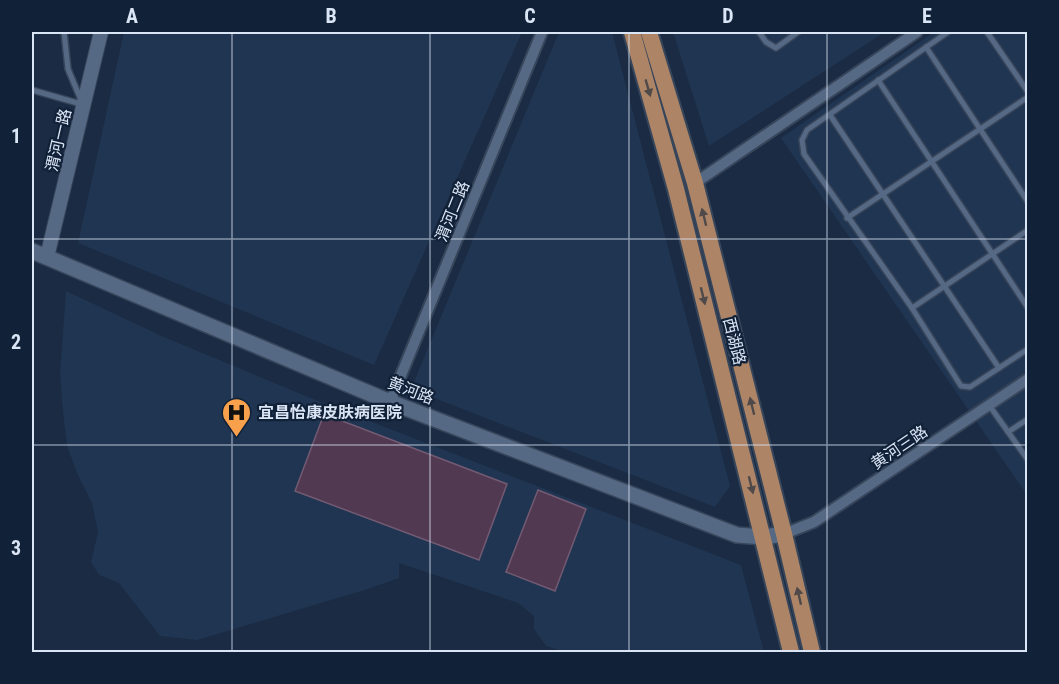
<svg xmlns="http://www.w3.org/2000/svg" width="1059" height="684" viewBox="0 0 1059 684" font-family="'Roboto Condensed','Noto Sans SC',sans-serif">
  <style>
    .built { fill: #203551 }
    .building { fill: #513951; stroke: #735a73; stroke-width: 1.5 }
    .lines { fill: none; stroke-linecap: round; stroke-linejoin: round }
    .service-casing { stroke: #37455a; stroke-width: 8 }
    .minor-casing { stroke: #37455a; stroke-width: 14 }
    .tertiary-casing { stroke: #37455a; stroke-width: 16 }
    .secondary-casing { stroke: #37455a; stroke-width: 18 }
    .primary-casing { stroke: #37455a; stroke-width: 20 }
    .service { stroke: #556984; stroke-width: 5 }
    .minor { stroke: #556984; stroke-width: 10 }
    .tertiary { stroke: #556984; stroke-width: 14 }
    .secondary { stroke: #556984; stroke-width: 15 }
    .primary { stroke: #ad8566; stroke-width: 16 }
    .oneway { fill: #4f494a }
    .grid { fill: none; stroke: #dae5f5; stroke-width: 1.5; stroke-opacity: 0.55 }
    .labels { text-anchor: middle; stroke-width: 4.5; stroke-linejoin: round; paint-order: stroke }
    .street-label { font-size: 16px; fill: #dae5f5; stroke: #112138 }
    .poi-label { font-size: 16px; font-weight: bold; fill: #dae5f5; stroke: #112138; text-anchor: start }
    .neatline { fill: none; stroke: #dae5f5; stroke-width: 2 }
    .grid-label { font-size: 20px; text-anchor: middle; font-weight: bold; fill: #dae5f5 }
  </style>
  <rect width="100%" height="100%" fill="#1a2b43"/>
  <g class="built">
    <path d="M 124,32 L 522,32 L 374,365 L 78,243 Z"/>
    <path d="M 559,32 L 612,32 L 730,486 L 715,507 L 411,389 Z"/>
    <path d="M 673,32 L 885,32 L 709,146 Z"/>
    <path d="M 934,32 L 1027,32 L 1027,495 L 781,138 Z"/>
    <path d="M 66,291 L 164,337 L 318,401 L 741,565 L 764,652 L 565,652 L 546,646 L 534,629 L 534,616 L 518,603 L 399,563 L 399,578 L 368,589 L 197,640 L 160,636 L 119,583 L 99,575 L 91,562 L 98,532 L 92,503 L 78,475 L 67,446 L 63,412 L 60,374 Z"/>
  </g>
  <g class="building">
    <path d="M 324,414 L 507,484 L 479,560 L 295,491 Z"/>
    <path d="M 538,490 L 586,509 L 555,591 L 506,572 Z"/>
  </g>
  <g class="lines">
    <defs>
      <g id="service">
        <path d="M 64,32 L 68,69 L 81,100"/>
        <path d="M 759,32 L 766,42 L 776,48 L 798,32"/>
        <path d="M 948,32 L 807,130 L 802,140 L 804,154 L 912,308 L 961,386 L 970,387 L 1028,349"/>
        <path d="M 987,32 L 1028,92"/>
        <path d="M 926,47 L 1028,202"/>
        <path d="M 878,80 L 1028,308"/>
        <path d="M 32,90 L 81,104"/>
        <path d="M 830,115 L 999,368"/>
        <path d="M 847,218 L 1028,97"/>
        <path d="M 912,308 L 1028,230"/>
        <path d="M 989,405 L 1028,460"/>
        <path d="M 1008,432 L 1028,419"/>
      </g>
      <g id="minor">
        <path d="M 695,183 L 917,32"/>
        <path d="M 390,402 L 542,32"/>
        <path d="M 784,534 L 814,522 L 1028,379"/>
      </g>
      <path id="tertiary" d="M 47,257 L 101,32"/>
      <path id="secondary" d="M 32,251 L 390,402 L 737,535 L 764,537 L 784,534"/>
      <g id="primary">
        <path d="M 632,32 L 676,189 L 791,652"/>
        <path d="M 649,32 L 695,183 L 784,534 L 812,652"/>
      </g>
    </defs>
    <use href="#service" class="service-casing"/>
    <use href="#minor" class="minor-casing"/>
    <use href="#tertiary" class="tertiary-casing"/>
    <use href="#secondary" class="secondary-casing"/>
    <use href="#primary" class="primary-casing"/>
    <use href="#service" class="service"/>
    <use href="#minor" class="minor"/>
    <use href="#tertiary" class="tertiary"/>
    <use href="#secondary" class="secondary"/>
    <use href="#primary" class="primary"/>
  </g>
  <defs><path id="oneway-solid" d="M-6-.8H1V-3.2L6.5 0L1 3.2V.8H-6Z" transform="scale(1.5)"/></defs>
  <g class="oneway">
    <use href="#oneway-solid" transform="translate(648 88) rotate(74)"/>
    <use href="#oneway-solid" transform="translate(704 217) rotate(-104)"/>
    <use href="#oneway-solid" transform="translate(703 296) rotate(76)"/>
    <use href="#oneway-solid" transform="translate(752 406) rotate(-104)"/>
    <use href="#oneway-solid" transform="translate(751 485) rotate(76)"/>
    <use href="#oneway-solid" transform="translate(799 596) rotate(-103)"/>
  </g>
  <path class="grid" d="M 232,32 L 232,652M 430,32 L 430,652M 629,32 L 629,652M 827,32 L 827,652M 32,239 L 1028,239M 32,445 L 1028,445"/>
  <defs>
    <symbol id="hospital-pin" viewBox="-11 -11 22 30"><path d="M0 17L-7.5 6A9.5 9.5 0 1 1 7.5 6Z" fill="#f8a04b" stroke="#112138"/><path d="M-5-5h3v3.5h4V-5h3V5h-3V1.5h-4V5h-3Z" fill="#111"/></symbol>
  </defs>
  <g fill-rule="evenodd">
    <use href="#hospital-pin" x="220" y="396" width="33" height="45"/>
  </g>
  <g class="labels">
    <g class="street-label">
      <text transform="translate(58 140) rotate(-77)" y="6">渭河一路</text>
      <text transform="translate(452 211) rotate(-68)" y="6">渭河二路</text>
      <text transform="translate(735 341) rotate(76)" y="6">西湖路</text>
      <text transform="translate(411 390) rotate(21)" y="6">黄河路</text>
      <text transform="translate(899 447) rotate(-34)" y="6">黄河三路</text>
    </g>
    <g class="poi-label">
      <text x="258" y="418">宜昌怡康皮肤病医院</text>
    </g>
  </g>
  <rect width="1059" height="684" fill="none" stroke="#112138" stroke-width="66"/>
  <rect x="33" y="33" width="993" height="618" class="neatline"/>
  <g class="grid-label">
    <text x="132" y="23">A</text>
    <text x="331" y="23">B</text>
    <text x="530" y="23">C</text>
    <text x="728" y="23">D</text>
    <text x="927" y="23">E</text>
    <text x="16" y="143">1</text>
    <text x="16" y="349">2</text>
    <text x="16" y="555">3</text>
  </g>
</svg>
